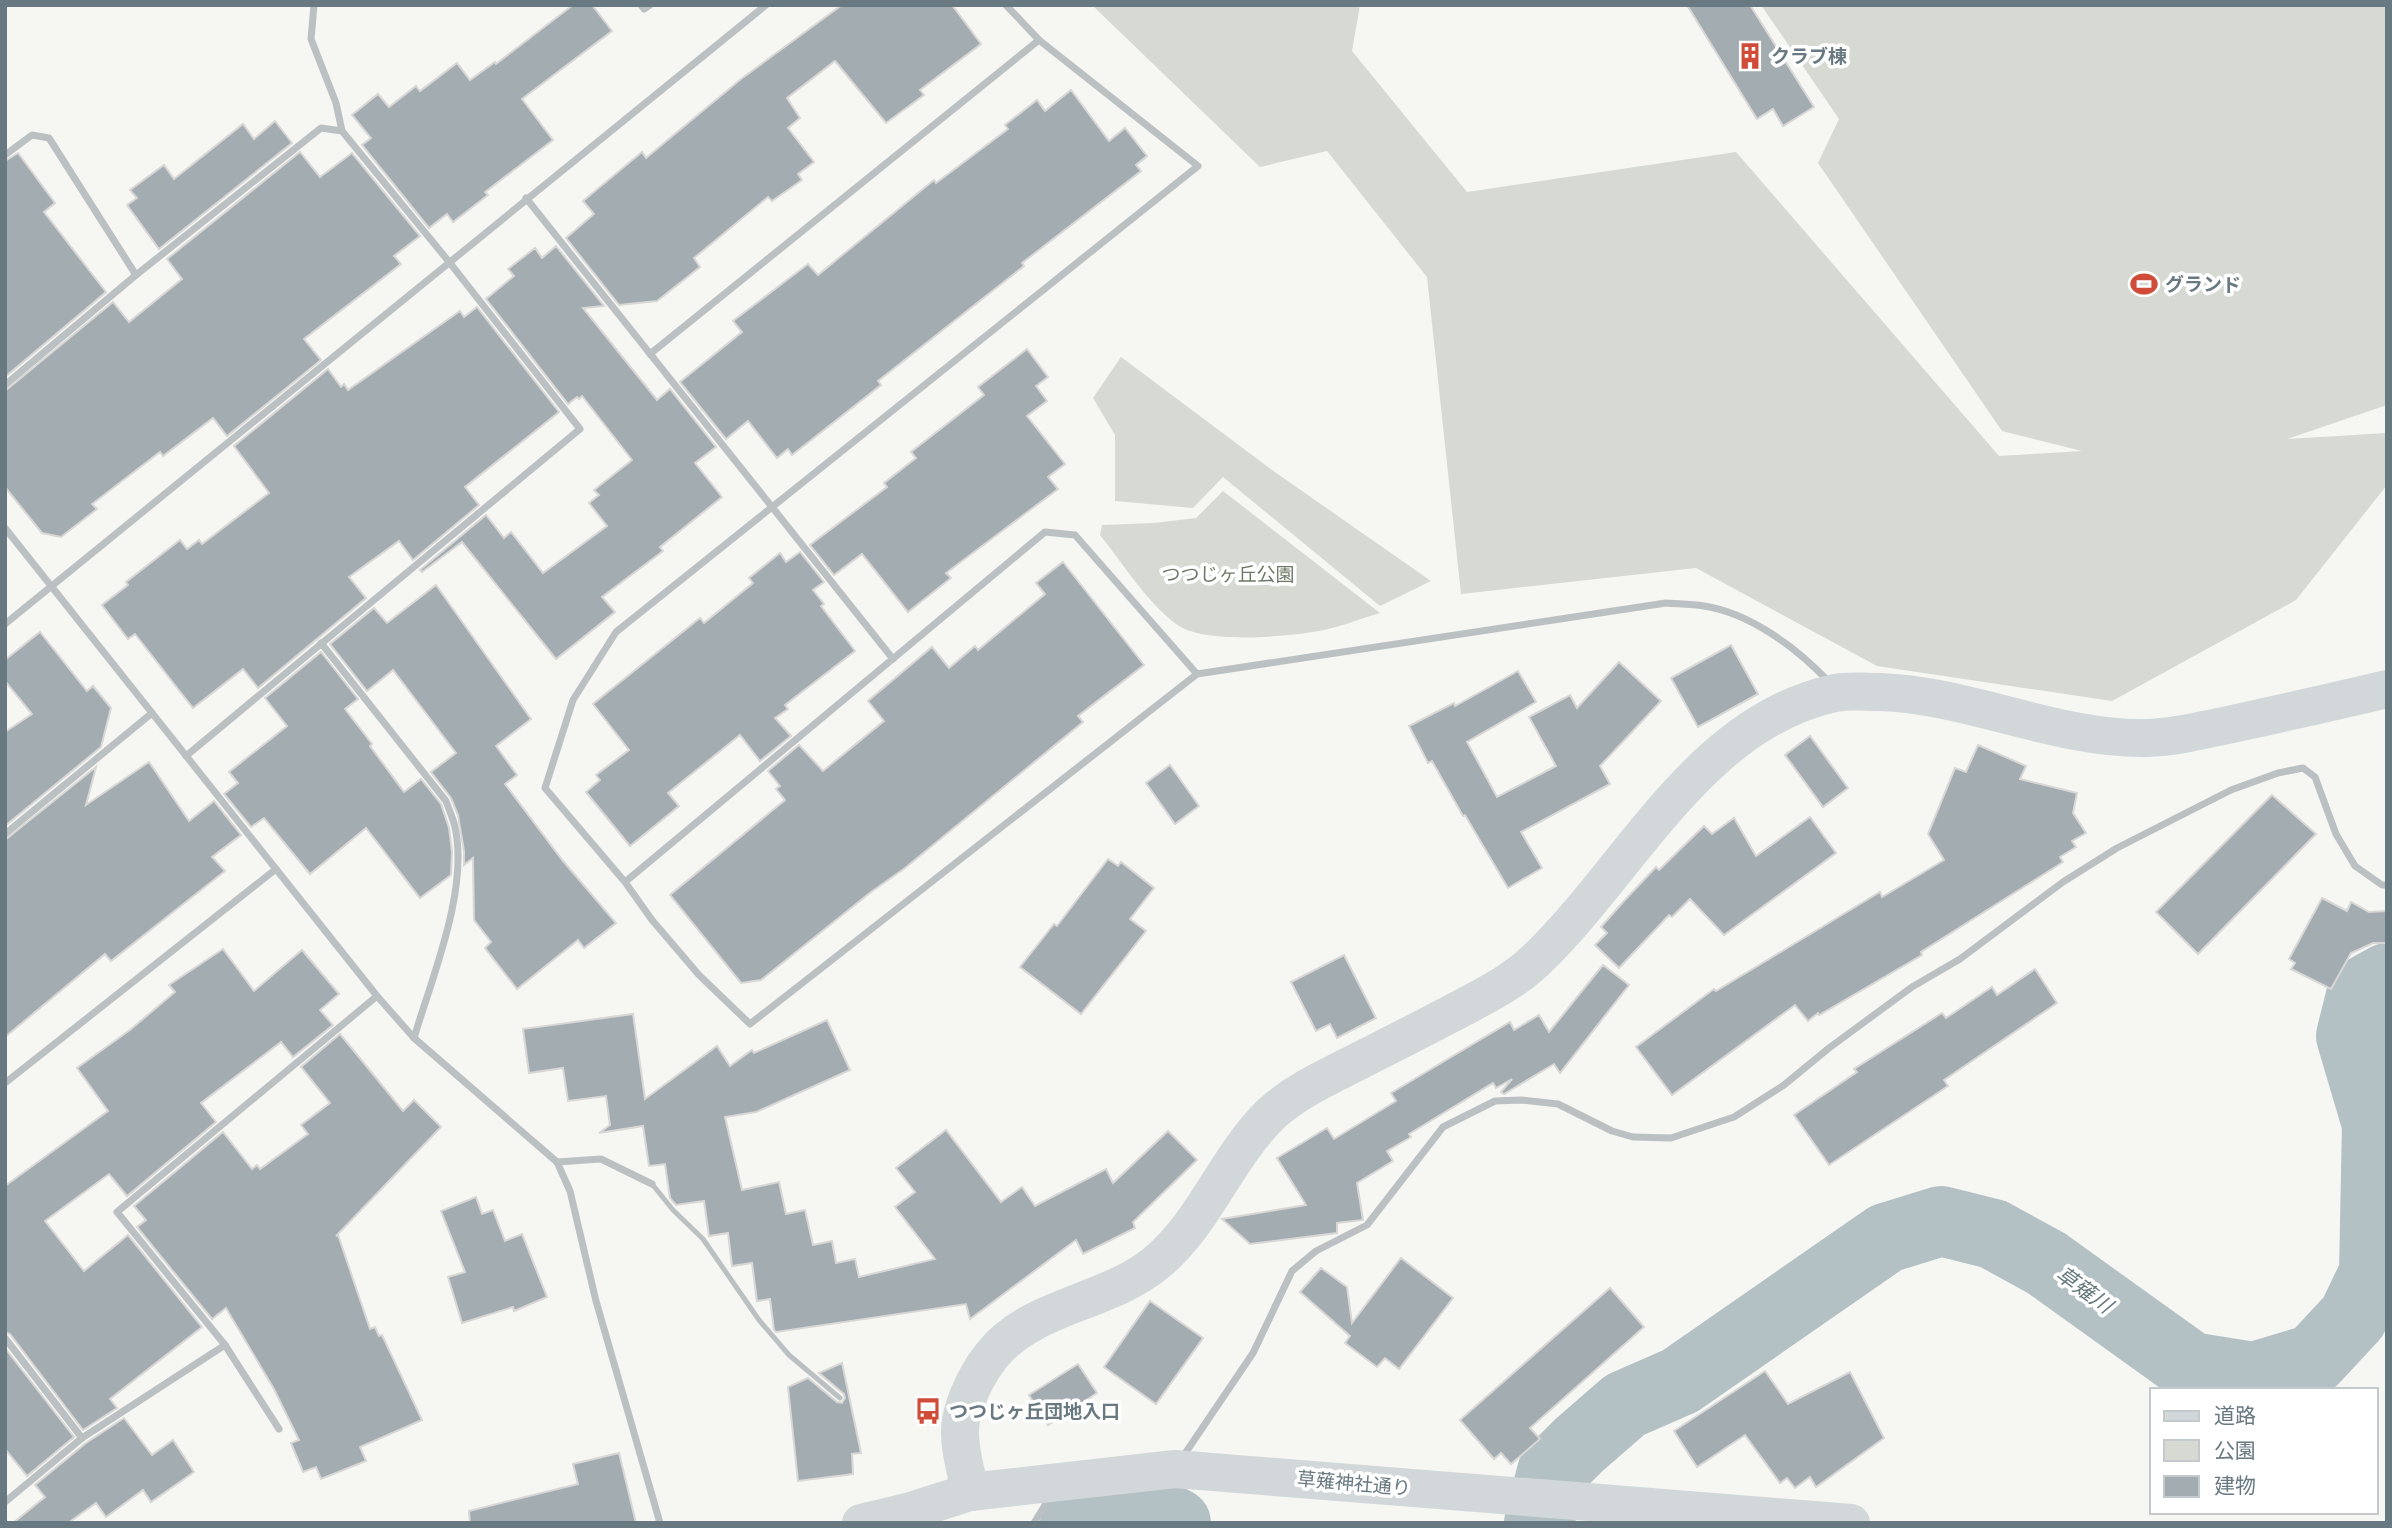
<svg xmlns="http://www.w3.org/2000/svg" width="2392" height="1528" viewBox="0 0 2392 1528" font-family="'Open Sans','Noto Sans JP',sans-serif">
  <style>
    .green { fill: #d6dad3 }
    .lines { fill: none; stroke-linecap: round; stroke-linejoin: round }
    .river { stroke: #b4c1c4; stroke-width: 70 }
    .building { fill: #a3acb0; stroke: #d8d7d6; stroke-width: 2 }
    .lane { stroke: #bbc0c3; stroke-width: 5 }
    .street { stroke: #bbc0c3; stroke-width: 7 }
    .secondary { stroke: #d2d8d9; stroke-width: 38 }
    .labels { text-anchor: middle; stroke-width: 7; stroke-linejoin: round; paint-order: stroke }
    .poi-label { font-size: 19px; font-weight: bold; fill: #687981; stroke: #fff; text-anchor: start }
    .park-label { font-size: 19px; fill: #6c7966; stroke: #fff }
    .street-label { font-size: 19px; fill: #687981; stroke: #fff }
    .water-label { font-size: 21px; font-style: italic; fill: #64797e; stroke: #fff }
  </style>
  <rect width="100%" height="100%" fill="#f6f6f3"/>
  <g class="green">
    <path d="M 1092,5 L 1360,5 L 1352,51 L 1467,192 L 1736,152 L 1999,456 L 2082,451 L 2002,431 L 1818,163 L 1839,119 L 1761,5 L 2387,5 L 2387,405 L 2287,439 L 2387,433 L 2387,485 L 2296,600 L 2112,701 L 1877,666 L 1696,568 L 1461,594 L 1427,277 L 1327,151 L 1260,167 Z"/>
    <path d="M 1121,357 L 1272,470 L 1431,581 L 1380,606 L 1223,477 L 1193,508 L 1115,501 L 1115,435 L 1093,398 Z"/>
    <path d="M 1223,491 L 1380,613 C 1359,619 1336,629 1313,632 C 1281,637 1202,644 1176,624 C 1146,601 1124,565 1100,535 L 1102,525 L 1154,523 L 1196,518 Z"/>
  </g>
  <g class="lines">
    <g class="river">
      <path d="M 1075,1523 L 1077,1519 C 1120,1505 1134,1502 1176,1523"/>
      <path d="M 1539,1523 L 1552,1472 L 1579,1445 L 1625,1405 L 1680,1381 L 1886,1238 L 1941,1221 L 1993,1234 L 2046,1263 L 2191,1367 L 2254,1377 L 2314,1359 L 2353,1317 L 2374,1273 L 2377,1124 L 2351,1036 L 2362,992 L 2387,978"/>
    </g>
  </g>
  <g class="building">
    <path d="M 573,5 L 592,5 L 612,31 L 522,99 L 553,140 L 485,192 L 488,195 L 453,222 L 447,214 L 429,228 L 362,145 L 371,138 L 352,115 L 378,94 L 389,107 L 416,86 L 420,91 L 457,63 L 470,80 L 495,62 L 496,64 Z"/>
    <path d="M 842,5 L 952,5 L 981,44 L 920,90 L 924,95 L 886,123 L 835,61 L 787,98 L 800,118 L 788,128 L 814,162 L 798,174 L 802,180 L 772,201 L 768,197 L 694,258 L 700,267 L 657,301 L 619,305 L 566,238 L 594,214 L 583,201 L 642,152 L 646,158 L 741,79 Z"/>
    <path d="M 1687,5 L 1750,5 L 1814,107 L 1783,126 L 1773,109 L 1757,119 Z"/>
    <path d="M 1071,90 L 1109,141 L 1125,128 L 1147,156 L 1136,165 L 1141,171 L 1022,263 L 1024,266 L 878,381 L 881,385 L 792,455 L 788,449 L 777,458 L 748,421 L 726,439 L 680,382 L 742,332 L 733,321 L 808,264 L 818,275 L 934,180 L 936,183 L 1008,129 L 1005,125 L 1037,100 L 1045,111 Z"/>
    <path d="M 275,121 L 292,143 L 159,249 L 127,205 L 137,198 L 130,190 L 164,165 L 174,179 L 243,124 L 254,139 Z"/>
    <path d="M 300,152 L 320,177 L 352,153 L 420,236 L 394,256 L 401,264 L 304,339 L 321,360 L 227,436 L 213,418 L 163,456 L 160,452 L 92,504 L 97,509 L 61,537 L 42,533 L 5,487 L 5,391 L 113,302 L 129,322 L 182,279 L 167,259 Z"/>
    <path d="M 18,153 L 55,203 L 44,212 L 106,292 L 5,377 L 5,161 Z"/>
    <path d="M 556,246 L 604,306 L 583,308 L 657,400 L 670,389 L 716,447 L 695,463 L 722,497 L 660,547 L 663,551 L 602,597 L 615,612 L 556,659 L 462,542 L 422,572 L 420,570 L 486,515 L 504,538 L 511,532 L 543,573 L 607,526 L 589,503 L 599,495 L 594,490 L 632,460 L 582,396 L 579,399 L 577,397 L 568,404 L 486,299 L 514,276 L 508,269 L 535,248 L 542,258 Z"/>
    <path d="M 477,307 L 559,412 L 465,487 L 479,505 L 413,560 L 399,541 L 349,577 L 366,598 L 258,688 L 243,669 L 193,708 L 135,634 L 128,639 L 102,605 L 128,585 L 126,582 L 180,540 L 187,549 L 199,540 L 202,544 L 269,493 L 234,446 L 328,369 L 341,387 L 344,384 L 348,390 L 460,311 L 464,317 Z"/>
    <path d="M 1027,349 L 1048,377 L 1036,386 L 1047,401 L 1027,416 L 1065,464 L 1048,477 L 1058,489 L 946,573 L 951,578 L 908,612 L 862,554 L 834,575 L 810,545 L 887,487 L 884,483 L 916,458 L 911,452 L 984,395 L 978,387 Z"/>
    <path d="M 800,552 L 824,582 L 813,590 L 824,604 L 821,606 L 855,651 L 785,705 L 788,709 L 775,718 L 791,736 L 760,761 L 740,735 L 668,793 L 679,806 L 630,846 L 586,792 L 600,780 L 596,775 L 629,750 L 593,704 L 700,618 L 704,623 L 753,583 L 749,578 L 780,553 L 786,562 Z"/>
    <path d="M 1063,562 L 1144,665 L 1078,716 L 1083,722 L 905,868 L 871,892 L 761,980 L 741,983 L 670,895 L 785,800 L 776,789 L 780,786 L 768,771 L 799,745 L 823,771 L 884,721 L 868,701 L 932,647 L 949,668 L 975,646 L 978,650 L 1045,594 L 1036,583 Z"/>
    <path d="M 436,585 L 531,719 L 496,746 L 517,775 L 505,784 L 563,861 L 616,923 L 584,948 L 578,940 L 517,989 L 485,948 L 491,942 L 474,920 L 473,858 L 464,865 L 464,851 L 458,815 L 451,798 L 431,772 L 456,753 L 393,670 L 367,691 L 330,644 L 374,608 L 387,623 Z"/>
    <path d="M 40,632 L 87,691 L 93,686 L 111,708 L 101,747 L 5,826 L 5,732 L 32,714 L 5,681 L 5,660 Z"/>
    <path d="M 1731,645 L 1758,694 L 1698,727 L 1671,678 Z"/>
    <path d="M 321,652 L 358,699 L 345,709 L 372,744 L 370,746 L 404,792 L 421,779 L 441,804 L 449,828 L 452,852 L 451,875 L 420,898 L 366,828 L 310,874 L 264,818 L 251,827 L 224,794 L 238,783 L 229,772 L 287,726 L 265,698 Z"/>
    <path d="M 1619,662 L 1661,701 L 1600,766 L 1610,784 L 1521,832 L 1542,868 L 1508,888 L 1465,815 L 1463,816 L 1432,761 L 1428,763 L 1409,726 L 1454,703 L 1455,706 L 1518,671 L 1536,702 L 1467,742 L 1497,797 L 1556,766 L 1529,717 L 1570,695 L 1577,708 Z"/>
    <path d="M 1810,736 L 1848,788 L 1823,807 L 1785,755 Z"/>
    <path d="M 1978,745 L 2026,766 L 2020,779 L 2077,793 L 2073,813 L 2086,833 L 2072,841 L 2076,847 L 2060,857 L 2063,862 L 1921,952 L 1922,955 L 1819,1015 L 1818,1013 L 1808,1021 L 1795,1005 L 1672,1095 L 1636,1047 L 1714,989 L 1716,991 L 1880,892 L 1882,897 L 1944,860 L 1928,834 L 1955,768 L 1966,772 Z"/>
    <path d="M 149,762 L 189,821 L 214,801 L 241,835 L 212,857 L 225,871 L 111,961 L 105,954 L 5,1037 L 5,840 L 96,767 L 86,805 Z"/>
    <path d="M 1170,765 L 1199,806 L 1175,824 L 1146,783 Z"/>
    <path d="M 2272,795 L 2316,834 L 2198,954 L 2156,912 Z"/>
    <path d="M 1810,817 L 1836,853 L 1724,935 L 1690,899 L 1672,917 L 1669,915 L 1619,968 L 1595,945 L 1607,933 L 1601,927 L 1624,901 L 1656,867 L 1659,870 L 1704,826 L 1712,834 L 1734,818 L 1756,856 Z"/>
    <path d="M 1108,859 L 1118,866 L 1121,862 L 1154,888 L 1130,919 L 1146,931 L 1081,1014 L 1020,967 L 1054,924 L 1057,926 Z"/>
    <path d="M 2322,898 L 2347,911 L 2351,902 L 2369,912 L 2387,911 L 2387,943 L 2373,943 L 2351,953 L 2331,989 L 2291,969 L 2295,963 L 2289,959 Z"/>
    <path d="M 223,949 L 254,991 L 302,950 L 339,994 L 320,1010 L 333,1025 L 293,1057 L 281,1042 L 201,1103 L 216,1122 L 127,1196 L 109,1174 L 45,1221 L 84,1271 L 128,1235 L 202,1327 L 110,1399 L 117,1408 L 83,1430 L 10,1334 L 5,1332 L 5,1186 L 108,1111 L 77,1068 L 130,1030 L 175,992 L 169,985 Z"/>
    <path d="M 1344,955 L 1376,1018 L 1337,1038 L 1330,1024 L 1316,1031 L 1291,982 Z"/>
    <path d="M 1603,965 L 1629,985 L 1560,1073 L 1554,1064 L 1504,1094 L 1501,1092 L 1512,1079 L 1496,1088 L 1493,1083 L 1409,1134 L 1411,1137 L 1387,1151 L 1393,1161 L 1357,1183 L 1363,1220 L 1337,1223 L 1337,1233 L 1250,1244 L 1222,1219 L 1306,1205 L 1277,1158 L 1327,1128 L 1334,1139 L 1396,1101 L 1391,1093 L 1510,1022 L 1514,1030 L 1539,1015 L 1549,1032 Z"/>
    <path d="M 2035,969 L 2057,1003 L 1944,1080 L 1948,1086 L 1829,1165 L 1794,1115 L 1857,1072 L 1854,1069 L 1942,1013 L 1946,1018 L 1992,987 L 1997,995 Z"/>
    <path d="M 633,1014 L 645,1099 L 717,1046 L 730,1066 L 752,1050 L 754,1053 L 827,1020 L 850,1070 L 756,1112 L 725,1117 L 742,1190 L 779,1182 L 786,1214 L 805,1210 L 813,1245 L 832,1241 L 836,1263 L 855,1259 L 859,1277 L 935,1259 L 895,1207 L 915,1192 L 896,1168 L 946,1130 L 1001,1202 L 1022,1187 L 1035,1206 L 1106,1169 L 1113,1183 L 1168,1131 L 1197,1160 L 1133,1222 L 1135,1228 L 1083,1254 L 1076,1240 L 970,1319 L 966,1304 L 776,1332 L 774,1330 L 770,1299 L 757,1301 L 752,1263 L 732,1266 L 728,1233 L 709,1236 L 704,1201 L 676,1205 L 670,1198 L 665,1164 L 649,1166 L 643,1126 L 599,1133 L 610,1125 L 606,1096 L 568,1101 L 563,1068 L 529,1073 L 523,1029 Z"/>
    <path d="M 340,1034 L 403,1111 L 414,1100 L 441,1127 L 336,1236 L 338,1235 L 370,1329 L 375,1327 L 379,1336 L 382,1335 L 422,1420 L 360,1447 L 366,1461 L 321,1479 L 316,1467 L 303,1472 L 291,1443 L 299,1440 L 274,1389 L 226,1308 L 212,1319 L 137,1227 L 146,1220 L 134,1206 L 223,1132 L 252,1169 L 257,1165 L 260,1169 L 308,1134 L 301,1125 L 330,1103 L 301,1067 Z"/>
    <path d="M 476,1197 L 482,1214 L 493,1210 L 505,1241 L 522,1234 L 547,1297 L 514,1311 L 513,1307 L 462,1323 L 448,1277 L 465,1272 L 441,1211 Z"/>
    <path d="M 1401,1258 L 1453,1298 L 1399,1369 L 1385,1358 L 1377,1367 L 1345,1343 L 1350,1336 L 1300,1292 L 1321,1268 L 1347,1287 L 1352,1323 Z"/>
    <path d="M 1610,1288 L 1644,1327 L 1530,1428 L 1540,1439 L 1511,1464 L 1501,1453 L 1494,1459 L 1460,1420 Z"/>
    <path d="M 1150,1301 L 1203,1338 L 1156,1404 L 1104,1367 Z"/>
    <path d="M 5,1348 L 74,1437 L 27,1476 L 5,1449 Z"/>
    <path d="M 842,1363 L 861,1453 L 852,1454 L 853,1474 L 798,1481 L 788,1387 L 808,1378 L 837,1402 L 842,1403 L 845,1398 L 844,1394 L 819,1373 Z"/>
    <path d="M 1078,1364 L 1097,1393 L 1048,1425 L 1029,1395 Z"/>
    <path d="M 1765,1371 L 1788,1404 L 1850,1372 L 1884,1438 L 1816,1487 L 1810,1477 L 1795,1488 L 1787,1478 L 1780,1483 L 1745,1435 L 1697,1467 L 1674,1431 Z"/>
    <path d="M 124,1418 L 152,1455 L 173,1440 L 194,1472 L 151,1502 L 143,1490 L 106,1517 L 96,1503 L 68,1523 L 13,1523 L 45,1497 L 35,1485 L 86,1443 Z"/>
    <path d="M 619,1453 L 636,1523 L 470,1523 L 469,1511 L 578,1484 L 573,1464 Z"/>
  </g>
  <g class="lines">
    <path class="lane" d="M 652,1184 L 673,1210 L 703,1239 L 759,1320 L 789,1355 L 840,1398"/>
    <g class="street">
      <path d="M 314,5 L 311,39 L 336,103 L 342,131"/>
      <path d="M 641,5 L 644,9 L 650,5"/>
      <path d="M 5,155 L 32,135 L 49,138 L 136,275"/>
      <path d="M 526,198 L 893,659"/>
      <path d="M 650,354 L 1039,40"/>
      <path d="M 5,385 L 136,275 L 321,128 L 342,131 L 450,263 L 580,429 L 186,756"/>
      <path d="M 5,528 L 377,996 L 414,1038 L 557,1162 L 570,1191 L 596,1301 L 660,1523"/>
      <path d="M 5,624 C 260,419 511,210 766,5"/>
      <path d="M 321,643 L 446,801 C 449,810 453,818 455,827 C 469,890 432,977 414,1038"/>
      <path d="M 1197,674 L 1666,603 C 1678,604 1691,604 1704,606 C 1750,613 1797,648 1828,681"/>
      <path d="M 5,834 L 152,713"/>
      <path d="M 625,882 L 1045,532 L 1075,535 L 1197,674 L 750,1024 L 699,975 L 652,920 L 625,882 L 545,788 L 573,700 L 616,632 L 1198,166 L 1039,40 L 1006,5"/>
      <path d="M 5,1083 L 276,869"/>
      <path d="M 557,1162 L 601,1159 L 652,1184"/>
      <path d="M 5,1338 L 82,1438"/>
      <path d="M 225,1345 L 279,1429"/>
      <path d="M 1182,1458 L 1253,1353 L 1292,1271 L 1316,1251 L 1367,1225 L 1443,1127 L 1495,1101 L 1521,1100 L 1558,1104 L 1612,1131 L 1633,1137 L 1671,1138 L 1734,1117 L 1784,1085 L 1829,1048 L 1912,987 L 1960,959 L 2063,882 L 2117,848 L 2231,790 L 2278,773 L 2303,768 L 2315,777 L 2336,834 L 2355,866 L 2382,885 L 2387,885"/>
      <path d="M 5,1502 L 82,1438 L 225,1345 L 117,1212 L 377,996"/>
      <path d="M 1034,1523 L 1050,1497"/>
    </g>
    <g class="secondary">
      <path d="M 970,1492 C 966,1470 957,1443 961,1420 C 965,1399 978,1372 992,1355 C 1032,1305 1108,1303 1156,1263 C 1205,1223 1226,1157 1272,1113 C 1294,1093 1323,1079 1349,1066 C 1387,1047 1424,1028 1462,1008 C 1488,994 1516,980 1537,959 C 1631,869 1699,722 1835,693 C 1849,690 1866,692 1880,692 C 1969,695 2058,740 2147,738 C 2177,737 2208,729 2237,723 C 2287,712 2337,701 2387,689"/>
      <path d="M 861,1523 L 907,1512 L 970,1492 L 1175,1469 L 1851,1523"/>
    </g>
  </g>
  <defs>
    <symbol id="building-bare" viewBox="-9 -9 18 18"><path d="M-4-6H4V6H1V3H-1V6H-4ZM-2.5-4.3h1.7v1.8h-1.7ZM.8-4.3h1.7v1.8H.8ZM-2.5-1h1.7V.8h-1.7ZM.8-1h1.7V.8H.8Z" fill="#d14c38" stroke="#fff" stroke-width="2.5" paint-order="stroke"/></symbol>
    <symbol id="stadium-bare" viewBox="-9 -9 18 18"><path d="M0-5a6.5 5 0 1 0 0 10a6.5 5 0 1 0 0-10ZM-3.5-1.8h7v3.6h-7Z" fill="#d14c38" stroke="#fff" stroke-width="2.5" paint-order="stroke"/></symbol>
    <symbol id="bus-bare" viewBox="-9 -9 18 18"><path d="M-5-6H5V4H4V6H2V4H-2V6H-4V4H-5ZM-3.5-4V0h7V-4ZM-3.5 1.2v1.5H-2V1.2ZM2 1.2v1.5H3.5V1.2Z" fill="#d14c38" stroke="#fff" stroke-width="2.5" paint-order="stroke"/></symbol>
  </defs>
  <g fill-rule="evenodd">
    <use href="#building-bare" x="1731" y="37" width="38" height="38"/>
    <use href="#stadium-bare" x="2125" y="265" width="38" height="38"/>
    <use href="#bus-bare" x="909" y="1392" width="38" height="38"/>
  </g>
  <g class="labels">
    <g class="poi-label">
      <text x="1771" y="63">クラブ棟</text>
      <text x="2165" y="291">グランド</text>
      <text x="949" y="1418">つつじヶ丘団地入口</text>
    </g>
    <g class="park-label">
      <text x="1228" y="581">つつじヶ丘公園</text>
    </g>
    <g class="street-label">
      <text transform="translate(1354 1483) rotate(5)" y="7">草薙神社通り</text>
    </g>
    <g class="water-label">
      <text transform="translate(2084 1290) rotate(36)" y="7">草薙川</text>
    </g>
  </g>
  <rect width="2392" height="1528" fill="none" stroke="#687981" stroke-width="14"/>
  <rect x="2150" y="1388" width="228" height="126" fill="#ffffff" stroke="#c3c9cd" stroke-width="2"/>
  <rect x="2164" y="1411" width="35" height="10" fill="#d2d8d9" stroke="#c3c9cd" stroke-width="2"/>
  <text x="2214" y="1423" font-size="21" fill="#687981">道路</text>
  <rect x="2164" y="1440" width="35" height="21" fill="#d6dad3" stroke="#c3c9cd" stroke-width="2"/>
  <text x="2214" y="1458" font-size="21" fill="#687981">公園</text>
  <rect x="2164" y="1476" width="35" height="21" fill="#a3acb0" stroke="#c3c9cd" stroke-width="2"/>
  <text x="2214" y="1493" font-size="21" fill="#687981">建物</text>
</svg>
